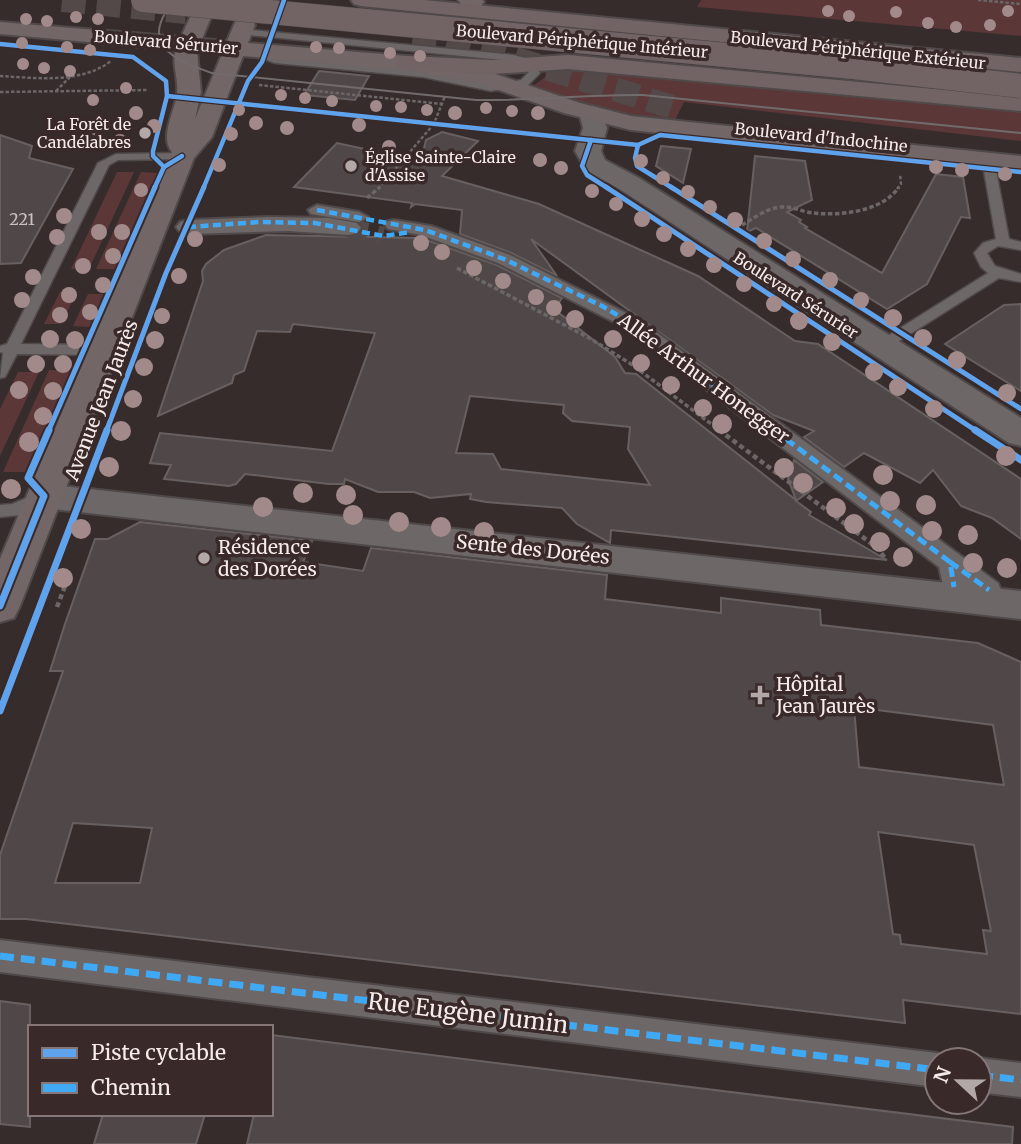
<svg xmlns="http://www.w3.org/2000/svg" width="1021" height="1144" viewBox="0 0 1021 1144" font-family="Merriweather,serif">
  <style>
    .green { fill: #5c3738 }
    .building { fill: #504848; stroke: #686060; stroke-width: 2; fill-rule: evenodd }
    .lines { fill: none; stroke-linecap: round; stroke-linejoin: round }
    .pedestrian-tunnel { stroke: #534949; stroke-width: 19; stroke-dasharray: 19 10; stroke-linecap: butt }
    .primary-tunnel { stroke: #534949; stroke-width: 24; stroke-dasharray: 24 11; stroke-linecap: butt }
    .service-casing { stroke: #504949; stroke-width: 3 }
    .pedestrian-casing { stroke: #504949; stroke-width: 4 }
    .minor-casing { stroke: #504949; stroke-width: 4 }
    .tertiary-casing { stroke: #504949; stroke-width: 4 }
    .primary-casing { stroke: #504949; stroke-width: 4 }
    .trunk-casing { stroke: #504949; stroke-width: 4 }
    .path-far2 { stroke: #6c6666; stroke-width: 2.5; stroke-dasharray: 3.5 2; stroke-linecap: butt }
    .path-far1 { stroke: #6c6666; stroke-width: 3.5; stroke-dasharray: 4.5 2.5; stroke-linecap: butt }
    .path { stroke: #6c6666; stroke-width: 4.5; stroke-dasharray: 5 3.5; stroke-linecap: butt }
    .service { fill: #6e6767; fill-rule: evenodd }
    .pedestrian { fill: #6e6767; fill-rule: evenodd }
    .minor { fill: #6e6767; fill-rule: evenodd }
    .tertiary { fill: #6e6767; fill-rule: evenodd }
    .primary { fill: #736667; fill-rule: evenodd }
    .trunk { fill: #726465; fill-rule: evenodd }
    .tram { stroke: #726b6b; stroke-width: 2 }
    .trunk-bridge-casing { stroke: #504949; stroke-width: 25; stroke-linecap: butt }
    .trunk-bridge { stroke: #726465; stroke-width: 24 }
    .quiet-far2 { stroke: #3fa9f5; stroke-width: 4.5; stroke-dasharray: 8 4.5; stroke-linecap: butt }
    .quiet-far1 { stroke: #3fa9f5; stroke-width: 5; stroke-dasharray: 10 5; stroke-linecap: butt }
    .quiet { stroke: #3fa9f5; stroke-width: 7; stroke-dasharray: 14 7; stroke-linecap: butt }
    .cycleway-far2-casing { stroke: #392929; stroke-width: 7 }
    .cycleway-far1-casing { stroke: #392929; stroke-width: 9 }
    .cycleway-casing { stroke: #392929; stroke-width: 11 }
    .cycleway-far2 { stroke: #60a3ed; stroke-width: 4.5 }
    .cycleway-far1 { stroke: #60a3ed; stroke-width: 5 }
    .cycleway { stroke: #60a3ed; stroke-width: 7 }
    .tree { fill: #a38a8a }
    .poi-dot { fill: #b3a8a8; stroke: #392929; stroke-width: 2.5 }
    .labels { text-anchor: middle; stroke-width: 7; stroke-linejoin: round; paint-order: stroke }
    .far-street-label { font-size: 16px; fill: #f6ebeb; stroke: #392929 }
    .far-poi-label { font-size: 16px; fill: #f6ebeb; stroke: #392929; text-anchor: end }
    .number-label { font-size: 16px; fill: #ccc2c2 }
    .street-label { font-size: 19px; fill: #f6ebeb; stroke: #392929 }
    .poi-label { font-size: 19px; fill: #f6ebeb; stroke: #392929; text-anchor: start }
    .near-street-label { font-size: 23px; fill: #f6ebeb; stroke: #392929 }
  </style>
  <rect width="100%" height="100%" fill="#362c2c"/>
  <g class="green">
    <path d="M 701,0 L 1021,0 L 1021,36 L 697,7 Z"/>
    <path d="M 581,68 L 1021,112 L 1021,141 L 684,102 L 674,122 C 624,117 579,103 532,87 L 545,77 L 546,69 Z"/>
    <path d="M 117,172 L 134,172 L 89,269 L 71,269 Z"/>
    <path d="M 141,172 L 157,173 L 115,269 L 96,269 Z"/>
    <path d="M 60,292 L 77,292 L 61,324 L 44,324 Z"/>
    <path d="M 88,294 L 105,294 L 90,327 L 73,326 Z"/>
    <path d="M 49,370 L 71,371 L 27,472 L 3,472 Z"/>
    <path d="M 18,372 L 39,372 L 0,456 L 0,409 Z"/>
  </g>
  <g class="building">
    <path d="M 319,71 L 369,76 L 355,100 L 304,95 Z"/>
    <path d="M 442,132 L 478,141 L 442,176 L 539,204 L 698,276 L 795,341 L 818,344 L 1021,479 L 1021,539 L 992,518 L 961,506 L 933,470 L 920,483 L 864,453 L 844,467 L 804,437 L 814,431 L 773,415 L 531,239 L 557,276 L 511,253 L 460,234 L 462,210 L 415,204 L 411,207 L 412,203 L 294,187 L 337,143 L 421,161 L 426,140 Z"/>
    <path d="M 0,135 L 32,146 L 29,158 L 73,169 L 21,263 L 0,264 Z"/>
    <path d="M 661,146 L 691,149 L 683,183 L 656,166 Z"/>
    <path d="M 755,156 L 805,161 L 812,200 L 787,212 L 801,220 L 799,222 L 807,227 L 805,228 L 882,273 L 936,174 L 963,177 L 970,218 L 961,217 L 927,284 L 887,309 L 756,228 L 747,232 Z"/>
    <path d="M 266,235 L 421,238 L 497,265 L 562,298 L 554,309 L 615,357 L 625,373 L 636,374 L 796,500 L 788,479 L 794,460 L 823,482 L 796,501 L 811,512 L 809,515 L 887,560 L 611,530 L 610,543 L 577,524 L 562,508 L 486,502 L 470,499 L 471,494 L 430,498 L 414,492 L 378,492 L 345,479 L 344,484 L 329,484 L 245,474 L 236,484 L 229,486 L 164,479 L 171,465 L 150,463 L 160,433 L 332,451 L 375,333 L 293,324 L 290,332 L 257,331 L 244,371 L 234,375 L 232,383 L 158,416 L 203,281 L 202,271 L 206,264 L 224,250 ZM 470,396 L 564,405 L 563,413 L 572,421 L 630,427 L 628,449 L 650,485 L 501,469 L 493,454 L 456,453 Z"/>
    <path d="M 1021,304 L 1021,391 L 945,344 L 1004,305 Z"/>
    <path d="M 140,522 L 312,541 L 303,562 L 363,571 L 371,548 L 607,575 L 605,599 L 721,613 L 721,598 L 820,610 L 821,625 L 978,643 L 1021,662 L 1021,1014 L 903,1000 L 905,1023 L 26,919 L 0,919 L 0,855 L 63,671 L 50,671 L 65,624 L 95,539 L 108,539 ZM 854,707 L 993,725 L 1004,785 L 859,767 ZM 73,823 L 152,828 L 140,883 L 55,883 ZM 878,832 L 974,845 L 991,931 L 983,930 L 987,954 L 901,944 L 900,935 L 893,934 Z"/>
    <path d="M 0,1001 L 30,1005 L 30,1127 L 0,1124 Z"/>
    <path d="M 271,1035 L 1013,1127 L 1012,1144 L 247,1144 L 254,1114 L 271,1114 Z"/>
    <path d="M 103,1114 L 205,1114 L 196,1144 L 94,1144 Z"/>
  </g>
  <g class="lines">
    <path class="pedestrian-tunnel" d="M 349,228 L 383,236"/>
    <g class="primary-tunnel">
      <path d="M 62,0 L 186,12"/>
      <path d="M 413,34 L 448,38 L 679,109"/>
      <path d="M 818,52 L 983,67 L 1021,74"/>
    </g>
    <defs>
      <g id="service">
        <path d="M 241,29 L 514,55 L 532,60 L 540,73 L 528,85 L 491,91 L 423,77 L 275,63 L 242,51 L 247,48 L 276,57 L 423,71 L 491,85 L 521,80 L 529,72 L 524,64 L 513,61 L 238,34 L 238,30 Z"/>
        <path d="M 116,154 L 182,153 L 188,156 L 182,159 L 118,160 L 109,165 L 21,344 L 103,345 L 110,350 L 103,355 L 17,354 L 5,377 L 0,378 L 3,353 L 0,352 L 0,346 L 7,344 L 98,163 Z"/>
        <path d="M 988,157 L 994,160 L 1009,239 L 1021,242 L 1021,250 L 998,246 L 987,253 L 995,266 L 1021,274 L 1021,282 L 999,278 L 888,348 L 878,348 L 878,342 L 988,273 L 981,267 L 974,253 L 983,243 L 996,239 L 982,160 Z"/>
        <path d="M 43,491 L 51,497 L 49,501 L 20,515 L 0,517 L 0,505 L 12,504 Z"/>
      </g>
      <g id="pedestrian">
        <path d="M 317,205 L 359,212 L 368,217 L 359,222 L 311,214 L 308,210 Z"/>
        <path d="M 394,220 L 431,226 L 510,255 L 638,319 L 998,583 L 1001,590 L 998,597 L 989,600 L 966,587 L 963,594 L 954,597 L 945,594 L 939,567 L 624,327 L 498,263 L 421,235 L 388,229 L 385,225 L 388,221 Z"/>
        <path d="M 0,940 L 937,1053 L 950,1060 L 937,1060 L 937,1087 L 0,972 Z"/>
        <path d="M 979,1058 L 1021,1063 L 1021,1097 L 979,1092 L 979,1060 L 974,1060 Z"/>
      </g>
      <g id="minor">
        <path d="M 268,217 L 329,218 L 357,223 L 361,228 L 357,233 L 349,235 L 288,231 L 188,234 L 180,232 L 176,227 L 180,222 L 188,220 Z"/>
        <path d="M 44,484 L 1021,591 L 1021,619 L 44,508 L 33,504 L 28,496 L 33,488 Z"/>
      </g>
      <path id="tertiary" d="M 591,106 L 600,108 L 607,128 L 601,151 L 605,160 L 639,178 L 1021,418 L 1021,446 L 1009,443 L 621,190 L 586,170 L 575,151 L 583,128 L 579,113 L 582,108 Z"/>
      <g id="primary">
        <path d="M 198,0 L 218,0 L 202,39 L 227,41 L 236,20 L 252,20 L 255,25 L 248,43 L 407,56 L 484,70 L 580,103 L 631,116 L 1021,156 L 1021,172 L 631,130 L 564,113 L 479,83 L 407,70 L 243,56 L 212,137 L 194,158 L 20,606 L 14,618 L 0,622 L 0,559 L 172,152 C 159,137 175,111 177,94 C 179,79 171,63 176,50 L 0,34 L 0,22 L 181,37 ZM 197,52 L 222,54 L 195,119 L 201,92 Z"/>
        <path d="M 458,0 L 483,0 L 484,2 L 481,6 C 473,9 463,8 458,0 Z"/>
      </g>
      <g id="trunk">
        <path d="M 351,0 L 424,0 L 1021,58 L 1021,72 L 361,6 L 354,4 Z"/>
        <path d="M 568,55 L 1021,97 L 1021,111 L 568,69 L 493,74 L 407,70 L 399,68 L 396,63 L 399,58 L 407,56 L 493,60 Z"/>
      </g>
    </defs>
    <use href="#service" class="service-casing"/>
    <use href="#pedestrian" class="pedestrian-casing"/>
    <use href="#minor" class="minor-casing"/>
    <use href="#tertiary" class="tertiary-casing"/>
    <use href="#primary" class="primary-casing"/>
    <use href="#trunk" class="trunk-casing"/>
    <g class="path-far2">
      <path d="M 978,0 L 1021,4"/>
      <path d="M 0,76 C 36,78 81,84 111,61"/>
      <path d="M 259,85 L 442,104"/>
      <path d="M 56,91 L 70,77"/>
      <path d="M 0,92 L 148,90"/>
      <path d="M 435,121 L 445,96"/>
      <path d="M 378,189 L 433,125"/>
      <path d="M 897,189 L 901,184 L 900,174"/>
    </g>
    <g class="path-far1">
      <path d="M 367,198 L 380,187"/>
      <path d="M 742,225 C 754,218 767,208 781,207 C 792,206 803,212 813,213 C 840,216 882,212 899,187"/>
      <path d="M 457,268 L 591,339 L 631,364 L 722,432"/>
    </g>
    <g class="path">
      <path d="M 719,430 L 876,547 L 886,559"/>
      <path d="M 57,607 L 65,586"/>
    </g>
    <use href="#service" class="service"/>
    <use href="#pedestrian" class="pedestrian"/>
    <use href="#minor" class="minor"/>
    <use href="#tertiary" class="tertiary"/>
    <use href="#primary" class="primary"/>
    <use href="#trunk" class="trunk"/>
    <path class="tram" d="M 172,0 C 168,8 162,17 160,25 C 152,54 192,66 212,73 L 476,100 C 532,101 587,94 643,95 L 1021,133"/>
    <defs>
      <path id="trunk-bridge" d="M 143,0 L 853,67 L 1021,86"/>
    </defs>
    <use href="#trunk-bridge" class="trunk-bridge-casing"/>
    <use href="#trunk-bridge" class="trunk-bridge"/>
    <g class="quiet-far2">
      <path d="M 317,210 L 425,230 L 504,259 L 602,306 L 631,323 L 776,432"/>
      <path d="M 188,227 L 260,222 L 315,223 L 383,236 L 411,232"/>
    </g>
    <g class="quiet-far1">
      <path d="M 774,430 L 950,562 L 954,587"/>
      <path d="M 950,562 L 989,590"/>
    </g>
    <g class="quiet">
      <path d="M 0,956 L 937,1070"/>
      <path d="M 979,1075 L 1021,1080"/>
    </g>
    <defs>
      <g id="cycleway-far2">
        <path d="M 0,44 L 133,57 L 166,81 L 167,96 L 153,151 L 153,156 L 164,167"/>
        <path d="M 167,96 L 638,145 L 660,135 L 1021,172"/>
        <path d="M 591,140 L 582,166 L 587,175 L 609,189"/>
        <path d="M 638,145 L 635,158 L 637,166 L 674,189"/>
        <path d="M 154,189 L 164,167 L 182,156"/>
        <path d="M 203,189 L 248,81 L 262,62 L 284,0"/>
      </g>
      <g id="cycleway-far1">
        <path d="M 606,187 L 978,432"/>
        <path d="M 671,187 L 1021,409"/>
        <path d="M 48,432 L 155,187"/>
        <path d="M 106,432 L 166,273 L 204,187"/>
      </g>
      <g id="cycleway">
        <path d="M 975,430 L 1021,460"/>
        <path d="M 0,606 L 44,496 L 28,478 L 49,430"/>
        <path d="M 0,711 L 107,430"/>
      </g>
    </defs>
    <use href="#cycleway-far2" class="cycleway-far2-casing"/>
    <use href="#cycleway-far1" class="cycleway-far1-casing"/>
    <use href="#cycleway" class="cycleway-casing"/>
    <use href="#cycleway-far2" class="cycleway-far2"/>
    <use href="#cycleway-far1" class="cycleway-far1"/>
    <use href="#cycleway" class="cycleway"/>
  </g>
  <g class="tree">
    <circle cx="828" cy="11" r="6"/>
    <circle cx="1008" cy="11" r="6"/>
    <circle cx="896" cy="12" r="6"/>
    <circle cx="849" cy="16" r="6"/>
    <circle cx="76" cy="17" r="6"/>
    <circle cx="26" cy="19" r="6"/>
    <circle cx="98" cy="19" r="6"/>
    <circle cx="47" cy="21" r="6"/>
    <circle cx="928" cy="23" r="6"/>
    <circle cx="990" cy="25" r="6"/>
    <circle cx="956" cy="27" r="6"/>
    <circle cx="22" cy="43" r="6"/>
    <circle cx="67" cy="47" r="6"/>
    <circle cx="316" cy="47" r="6"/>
    <circle cx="339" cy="48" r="6"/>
    <circle cx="90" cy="50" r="6"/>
    <circle cx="390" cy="53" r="6"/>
    <circle cx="420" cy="56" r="6"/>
    <circle cx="23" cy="64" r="6"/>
    <circle cx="44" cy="68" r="6"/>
    <circle cx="70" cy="71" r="6"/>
    <circle cx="126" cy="88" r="6"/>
    <circle cx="281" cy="95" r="6"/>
    <circle cx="305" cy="98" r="6"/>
    <circle cx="93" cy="100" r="6"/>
    <circle cx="332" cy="101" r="6"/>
    <circle cx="376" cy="106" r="6"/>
    <circle cx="401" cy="107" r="6"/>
    <circle cx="486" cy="108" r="6"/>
    <circle cx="239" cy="110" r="6"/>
    <circle cx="427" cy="110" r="6"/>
    <circle cx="512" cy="111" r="6"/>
    <circle cx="136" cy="113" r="7"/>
    <circle cx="455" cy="113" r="7"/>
    <circle cx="538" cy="113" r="7"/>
    <circle cx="256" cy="123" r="7"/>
    <circle cx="359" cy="125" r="7"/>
    <circle cx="154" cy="126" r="7"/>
    <circle cx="287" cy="128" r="7"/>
    <circle cx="97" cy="129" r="7"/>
    <circle cx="231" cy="134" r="7"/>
    <circle cx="120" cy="141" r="7"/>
    <circle cx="389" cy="147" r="7"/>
    <circle cx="540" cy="160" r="7"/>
    <circle cx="641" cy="161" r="7"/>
    <circle cx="219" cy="165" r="7"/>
    <circle cx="936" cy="167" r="7"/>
    <circle cx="561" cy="168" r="7"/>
    <circle cx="962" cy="170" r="7"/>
    <circle cx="1005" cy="174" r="7"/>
    <circle cx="663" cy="178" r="7"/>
    <circle cx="141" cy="190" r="7"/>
    <circle cx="592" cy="191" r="7"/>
    <circle cx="688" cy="192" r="7"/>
    <circle cx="616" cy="204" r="7"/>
    <circle cx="710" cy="207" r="7"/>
    <circle cx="64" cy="216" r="8"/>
    <circle cx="642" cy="219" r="8"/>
    <circle cx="735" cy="220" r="8"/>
    <circle cx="99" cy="232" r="8"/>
    <circle cx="122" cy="232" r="8"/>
    <circle cx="664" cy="234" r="8"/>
    <circle cx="57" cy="237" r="8"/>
    <circle cx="195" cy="239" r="8"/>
    <circle cx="764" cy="241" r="8"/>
    <circle cx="421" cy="243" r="8"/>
    <circle cx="688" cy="249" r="8"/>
    <circle cx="442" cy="252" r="8"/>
    <circle cx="113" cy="256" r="8"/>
    <circle cx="793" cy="259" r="8"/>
    <circle cx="714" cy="265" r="8"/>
    <circle cx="83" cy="266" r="8"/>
    <circle cx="474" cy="268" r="8"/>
    <circle cx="179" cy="276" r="8"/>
    <circle cx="33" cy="277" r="8"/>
    <circle cx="830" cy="280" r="8"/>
    <circle cx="503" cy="281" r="8"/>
    <circle cx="744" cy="284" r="8"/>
    <circle cx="103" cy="285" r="8"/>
    <circle cx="69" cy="295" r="8"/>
    <circle cx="536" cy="297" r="8"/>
    <circle cx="22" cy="300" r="8"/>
    <circle cx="861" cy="300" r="8"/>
    <circle cx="774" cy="304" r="8"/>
    <circle cx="554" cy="308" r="8"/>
    <circle cx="90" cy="312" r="8"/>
    <circle cx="60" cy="315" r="8"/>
    <circle cx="162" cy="316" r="8"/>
    <circle cx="893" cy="318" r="9"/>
    <circle cx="575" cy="319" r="9"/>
    <circle cx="799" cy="321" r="9"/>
    <circle cx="923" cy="338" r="9"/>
    <circle cx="50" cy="339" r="9"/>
    <circle cx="613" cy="339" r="9"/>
    <circle cx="75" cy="340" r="9"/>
    <circle cx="155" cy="340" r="9"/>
    <circle cx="832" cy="342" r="9"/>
    <circle cx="957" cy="360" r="9"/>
    <circle cx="641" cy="363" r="9"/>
    <circle cx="36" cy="364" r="9"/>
    <circle cx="63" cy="364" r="9"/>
    <circle cx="144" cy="367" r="9"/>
    <circle cx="874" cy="372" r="9"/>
    <circle cx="671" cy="385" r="9"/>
    <circle cx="898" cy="387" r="9"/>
    <circle cx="19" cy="390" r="9"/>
    <circle cx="53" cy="391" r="9"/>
    <circle cx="1007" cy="393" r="9"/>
    <circle cx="133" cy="399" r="9"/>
    <circle cx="703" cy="408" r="9"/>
    <circle cx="934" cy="409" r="9"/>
    <circle cx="43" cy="416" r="9"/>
    <circle cx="722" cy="424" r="10"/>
    <circle cx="121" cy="431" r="10"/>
    <circle cx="29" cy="442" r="10"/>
    <circle cx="1006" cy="456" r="10"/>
    <circle cx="109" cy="467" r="10"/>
    <circle cx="784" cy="468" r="10"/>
    <circle cx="883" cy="475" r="10"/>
    <circle cx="803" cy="483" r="10"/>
    <circle cx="11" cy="489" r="10"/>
    <circle cx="303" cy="493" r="10"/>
    <circle cx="346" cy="495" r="10"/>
    <circle cx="890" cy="501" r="10"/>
    <circle cx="926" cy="505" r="10"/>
    <circle cx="263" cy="507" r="10"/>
    <circle cx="836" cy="508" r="10"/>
    <circle cx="353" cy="515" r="10"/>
    <circle cx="399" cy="522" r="10"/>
    <circle cx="854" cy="524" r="10"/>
    <circle cx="441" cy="527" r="10"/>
    <circle cx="81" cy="529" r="10"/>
    <circle cx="932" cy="531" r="10"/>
    <circle cx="484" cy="532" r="10"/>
    <circle cx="968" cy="535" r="10"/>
    <circle cx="880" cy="542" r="10"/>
    <circle cx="903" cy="557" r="10"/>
    <circle cx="973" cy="563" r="10"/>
    <circle cx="1007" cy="568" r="10"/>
    <circle cx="63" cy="578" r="10"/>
  </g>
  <g class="poi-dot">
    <circle cx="145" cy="133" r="7"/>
    <circle cx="351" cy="166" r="7"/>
    <circle cx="204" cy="558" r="7"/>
    <path d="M756.5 684.5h7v7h7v7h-7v7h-7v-7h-7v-7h7z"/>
  </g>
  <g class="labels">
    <g class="far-street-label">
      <text transform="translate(582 41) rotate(5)" y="6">Boulevard Périphérique Intérieur</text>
      <text transform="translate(166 42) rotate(5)" y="6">Boulevard Sérurier</text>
      <text transform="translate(858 50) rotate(6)" y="6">Boulevard Périphérique Extérieur</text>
      <text transform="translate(821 137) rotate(6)" y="6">Boulevard d'Indochine</text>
      <text transform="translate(796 295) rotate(33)" y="6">Boulevard Sérurier</text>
    </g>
    <g class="far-poi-label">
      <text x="131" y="130">La Forêt de<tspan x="131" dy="18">Candélabres</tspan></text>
      <text x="365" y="163" text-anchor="start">Église Sainte-Claire<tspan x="365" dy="18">d'Assise</tspan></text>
    </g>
    <g class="number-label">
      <text x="22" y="225">221</text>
    </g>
    <g class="street-label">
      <text transform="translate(704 378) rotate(36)" y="7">Allée Arthur Honegger</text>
      <text transform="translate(101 400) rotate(-69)" y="7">Avenue Jean Jaurès</text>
      <text transform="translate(533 549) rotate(6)" y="7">Sente des Dorées</text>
    </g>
    <g class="poi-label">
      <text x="218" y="554">Résidence<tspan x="218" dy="22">des Dorées</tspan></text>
      <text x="776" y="691">Hôpital<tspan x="776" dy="22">Jean Jaurès</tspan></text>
    </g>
    <g class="near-street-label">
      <text transform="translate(468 1013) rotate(7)" y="8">Rue Eugène Jumin</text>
    </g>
  </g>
  <rect x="28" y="1025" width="245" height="91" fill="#392929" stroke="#857777" stroke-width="2"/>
  <rect x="42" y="1048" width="35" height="10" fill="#60a3ed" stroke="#857777" stroke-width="2"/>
  <text x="91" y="1060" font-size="21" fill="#f6ebeb">Piste cyclable</text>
  <rect x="42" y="1083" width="35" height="10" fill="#3fa9f5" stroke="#857777" stroke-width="2"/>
  <text x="91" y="1095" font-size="21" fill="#f6ebeb">Chemin</text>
  <g transform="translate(958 1081) rotate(292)"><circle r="33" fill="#392929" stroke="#857777" stroke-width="2"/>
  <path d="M0-5L12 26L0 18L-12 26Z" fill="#b3a8a8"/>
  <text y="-10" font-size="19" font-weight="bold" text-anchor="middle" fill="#f6ebeb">N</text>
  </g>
</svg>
